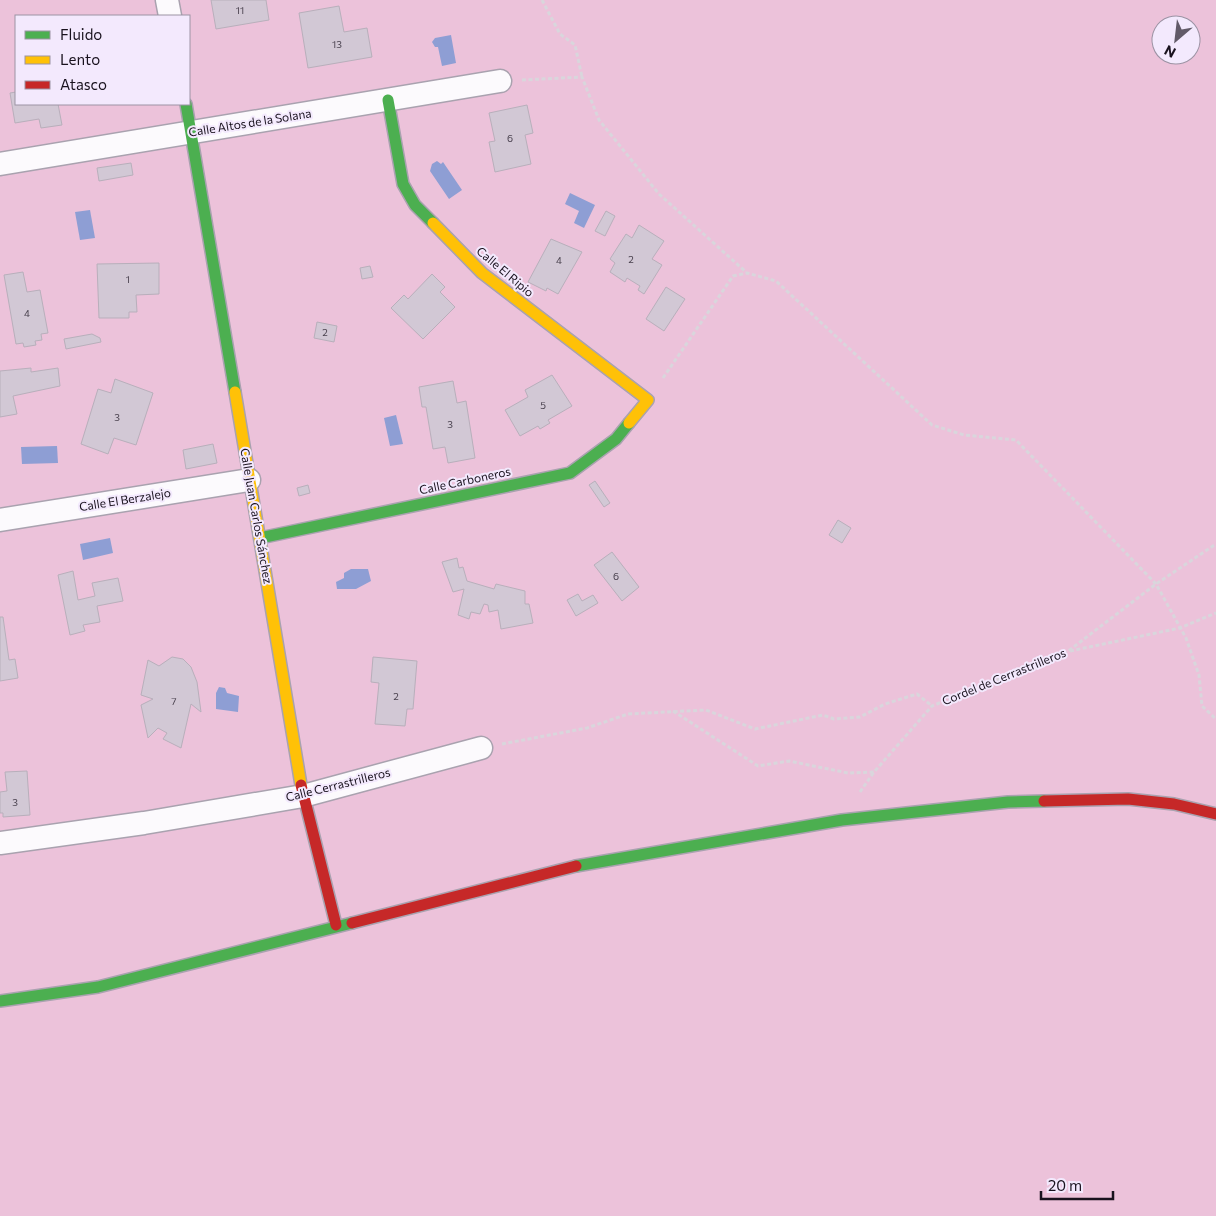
<svg xmlns="http://www.w3.org/2000/svg" width="1216" height="1216" viewBox="0 0 1216 1216" font-family="Commissioner,sans-serif">
  <style>
    .green { fill: #ecc2da; fill-rule: evenodd }
    .water { fill: #8e9ed4 }
    .building { fill: #d2c8d5; stroke: #b8afbb }
    .lines { fill: none; stroke-linecap: round; stroke-linejoin: round }
    .street-casing { stroke: #a9a2af; stroke-width: 25 }
    .fast-casing { stroke: #a9a2af; stroke-width: 14 }
    .slow-casing { stroke: #a9a2af; stroke-width: 14 }
    .jam-casing { stroke: #a9a2af; stroke-width: 14 }
    .path { stroke: #d9d6dc; stroke-width: 3; stroke-dasharray: 4 2.5; stroke-linecap: butt }
    .street { stroke: #fcfafd; stroke-width: 22 }
    .fast { stroke: #4caf50; stroke-width: 11 }
    .slow { stroke: #ffc107; stroke-width: 11 }
    .jam { stroke: #c62828; stroke-width: 11 }
    .labels { text-anchor: middle; stroke-width: 4; stroke-linejoin: round; paint-order: stroke }
    .number-label { font-size: 10px; fill: #48404d }
    .street-label { font-size: 12px; fill: #19121e; stroke: #f3e9fd }
  </style>
  <rect width="100%" height="100%" fill="#eae1f2"/>
  <path class="green" d="M 0,0 L 1216,0 L 1216,1216 L 0,1216 ZM 16,16 L 189,16 L 189,104 L 16,104 ZM 1161,25 L 1191,25 L 1191,55 L 1161,55 Z"/>
  <g class="water">
    <path d="M 451,35 L 456,63 L 442,66 L 438,47 L 435,47 L 432,42 L 435,38 Z"/>
    <path d="M 437,161 L 441,164 L 443,162 L 462,190 L 449,199 L 430,171 L 432,164 Z"/>
    <path d="M 570,193 L 595,205 L 584,228 L 574,223 L 579,211 L 565,204 Z"/>
    <path d="M 90,210 L 95,238 L 80,240 L 75,212 Z"/>
    <path d="M 396,415 L 403,444 L 390,446 L 384,418 Z"/>
    <path d="M 57,446 L 58,463 L 22,464 L 21,447 Z"/>
    <path d="M 110,538 L 113,553 L 83,560 L 80,544 Z"/>
    <path d="M 351,569 L 368,569 L 371,581 L 356,589 L 337,589 L 336,582 L 344,578 L 344,573 Z"/>
    <path d="M 219,687 L 225,688 L 227,693 L 239,696 L 238,712 L 216,709 L 216,693 Z"/>
  </g>
  <g class="building">
    <path d="M 211,0 L 266,0 L 269,20 L 216,29 Z"/>
    <path d="M 339,6 L 344,32 L 367,28 L 372,57 L 308,68 L 299,13 Z"/>
    <path d="M 16,92 L 16,104 L 58,104 L 62,125 L 41,128 L 39,119 L 15,123 L 10,93 Z"/>
    <path d="M 527,105 L 533,133 L 525,135 L 531,164 L 495,172 L 489,142 L 495,141 L 489,113 Z"/>
    <path d="M 131,163 L 133,175 L 99,181 L 97,168 Z"/>
    <path d="M 606,211 L 615,216 L 605,236 L 595,231 Z"/>
    <path d="M 639,225 L 664,241 L 652,259 L 662,265 L 644,294 L 638,290 L 640,286 L 627,278 L 625,282 L 610,272 L 615,263 L 610,259 L 626,234 L 632,238 Z"/>
    <path d="M 551,239 L 582,252 L 558,294 L 547,288 L 546,291 L 528,282 Z"/>
    <path d="M 159,263 L 159,294 L 136,295 L 137,312 L 129,312 L 129,318 L 99,318 L 97,264 Z"/>
    <path d="M 370,266 L 373,277 L 362,279 L 360,268 Z"/>
    <path d="M 23,272 L 27,292 L 40,290 L 48,333 L 41,334 L 42,340 L 35,341 L 36,345 L 24,347 L 23,343 L 16,344 L 4,275 Z"/>
    <path d="M 432,274 L 445,287 L 440,292 L 455,307 L 423,339 L 391,308 L 404,295 L 408,299 Z"/>
    <path d="M 666,287 L 685,299 L 664,331 L 646,319 Z"/>
    <path d="M 317,322 L 337,326 L 334,342 L 314,338 Z"/>
    <path d="M 92,334 L 100,338 L 101,342 L 66,349 L 64,339 Z"/>
    <path d="M 31,368 L 31,372 L 58,368 L 60,386 L 13,396 L 17,414 L 0,417 L 0,371 Z"/>
    <path d="M 552,375 L 572,406 L 548,420 L 550,423 L 540,429 L 538,426 L 520,436 L 505,410 L 528,397 L 525,390 Z"/>
    <path d="M 115,379 L 153,393 L 136,445 L 114,438 L 108,454 L 81,444 L 98,389 L 111,393 Z"/>
    <path d="M 453,381 L 457,403 L 466,401 L 475,458 L 448,463 L 445,447 L 433,449 L 426,407 L 422,407 L 419,387 Z"/>
    <path d="M 213,444 L 217,463 L 186,469 L 183,450 Z"/>
    <path d="M 595,481 L 610,503 L 604,507 L 589,485 Z"/>
    <path d="M 308,485 L 310,493 L 299,496 L 297,488 Z"/>
    <path d="M 838,520 L 851,528 L 842,543 L 829,535 Z"/>
    <path d="M 612,552 L 639,587 L 622,601 L 594,565 Z"/>
    <path d="M 457,558 L 459,568 L 463,567 L 467,581 L 494,589 L 496,584 L 525,591 L 525,604 L 529,604 L 533,623 L 501,629 L 498,610 L 489,612 L 488,605 L 484,604 L 480,614 L 471,612 L 469,619 L 458,615 L 464,589 L 453,592 L 442,562 Z"/>
    <path d="M 73,571 L 78,600 L 95,596 L 92,583 L 118,578 L 123,601 L 97,606 L 100,622 L 83,625 L 85,631 L 70,635 L 58,575 Z"/>
    <path d="M 578,594 L 582,601 L 593,595 L 598,603 L 576,616 L 567,600 Z"/>
    <path d="M 0,617 L 3,617 L 9,660 L 15,659 L 18,678 L 0,681 Z"/>
    <path d="M 172,657 L 183,659 L 191,667 L 197,682 L 201,712 L 191,704 L 181,748 L 163,739 L 167,733 L 158,728 L 148,738 L 141,705 L 153,699 L 141,695 L 148,660 L 159,666 Z"/>
    <path d="M 373,657 L 417,661 L 413,709 L 407,709 L 405,726 L 375,724 L 379,683 L 371,682 Z"/>
    <path d="M 27,771 L 30,815 L 3,817 L 3,813 L 0,813 L 0,792 L 7,791 L 5,772 Z"/>
  </g>
  <g class="lines">
    <defs>
      <g id="street">
        <path d="M 167,0 L 170,16"/>
        <path d="M 0,164 L 500,81"/>
        <path d="M 0,520 L 249,480"/>
        <path d="M 0,843 L 144,823 L 303,796 L 481,748"/>
      </g>
      <g id="fast">
        <path d="M 388,100 L 403,184 L 415,205 L 433,223"/>
        <path d="M 186,104 L 235,392"/>
        <path d="M 260,538 L 570,473 L 616,439 L 629,423"/>
        <path d="M 576,866 L 842,820 L 1008,802 L 1044,801"/>
        <path d="M 0,1001 L 98,987 L 352,923"/>
      </g>
      <g id="slow">
        <path d="M 433,223 L 482,273 L 648,400 L 629,423"/>
        <path d="M 235,392 L 301,785"/>
      </g>
      <g id="jam">
        <path d="M 301,785 L 336,925"/>
        <path d="M 1044,801 L 1128,799 L 1174,804 L 1216,814"/>
        <path d="M 352,923 L 576,866"/>
      </g>
    </defs>
    <use href="#street" class="street-casing"/>
    <use href="#fast" class="fast-casing"/>
    <use href="#slow" class="slow-casing"/>
    <use href="#jam" class="jam-casing"/>
    <g class="path">
      <path d="M 542,0 L 560,34 L 575,45 L 582,77"/>
      <path d="M 522,80 L 582,77 L 599,120 L 659,194 L 746,272"/>
      <path d="M 663,378 L 733,276 L 747,273 L 776,281 L 932,425 L 964,435 L 1016,440 L 1156,584 L 1186,638 L 1199,675 L 1202,706 L 1216,719"/>
      <path d="M 1070,651 L 1180,628 L 1216,613"/>
      <path d="M 673,711 L 758,766 L 789,761 L 848,773 L 874,772"/>
      <path d="M 502,744 L 587,728 L 628,714 L 706,710 L 755,729 L 823,715 L 834,719 L 860,717 L 885,704 L 917,694 L 932,706"/>
      <path d="M 860,792 L 874,772 L 932,706 L 1067,652 L 1156,584 L 1216,544"/>
    </g>
    <use href="#street" class="street"/>
    <use href="#fast" class="fast"/>
    <use href="#slow" class="slow"/>
    <use href="#jam" class="jam"/>
  </g>
  <g class="labels">
    <g class="number-label">
      <text x="240" y="14">11</text>
      <text x="337" y="48">13</text>
      <text x="510" y="142">6</text>
      <text x="631" y="263">2</text>
      <text x="559" y="264">4</text>
      <text x="128" y="283">1</text>
      <text x="27" y="317">4</text>
      <text x="325" y="336">2</text>
      <text x="543" y="409">5</text>
      <text x="117" y="421">3</text>
      <text x="450" y="428">3</text>
      <text x="616" y="580">6</text>
      <text x="396" y="700">2</text>
      <text x="174" y="705">7</text>
      <text x="15" y="806">3</text>
    </g>
    <g class="street-label">
      <text transform="translate(250 123) rotate(-9)" y="4">Calle Altos de la Solana</text>
      <text transform="translate(505 272) rotate(40)" y="4">Calle El Ripio</text>
      <text transform="translate(465 481) rotate(-12)" y="4">Calle Carboneros</text>
      <text transform="translate(125 500) rotate(-9)" y="4">Calle El Berzalejo</text>
      <text transform="translate(256 516) rotate(80)" y="4">Calle Juan Carlos Sánchez</text>
      <text transform="translate(1004 677) rotate(-22)" y="4">Cordel de Cerrastrilleros</text>
      <text transform="translate(338 785) rotate(-14)" y="4">Calle Cerrastrilleros</text>
    </g>
  </g>
  <rect x="15" y="15" width="175" height="90" fill="#f3e9fd" stroke="#9c93a4"/>
  <rect x="25" y="31" width="25" height="8" fill="#4caf50" stroke="#9c93a4"/>
  <text x="60" y="40" font-size="15" fill="#19121e">Fluido</text>
  <rect x="25" y="56" width="25" height="8" fill="#ffc107" stroke="#9c93a4"/>
  <text x="60" y="65" font-size="15" fill="#19121e">Lento</text>
  <rect x="25" y="81" width="25" height="8" fill="#c62828" stroke="#9c93a4"/>
  <text x="60" y="90" font-size="15" fill="#19121e">Atasco</text>
  <g transform="translate(1176 40) rotate(208)"><circle r="24" fill="#f3e9fd" stroke="#9c93a4"/>
  <path d="M0-4L9 19L0 12L-9 19Z" fill="#625a68"/>
  <text y="-8" font-size="14" font-weight="bold" text-anchor="middle" fill="#19121e">N</text>
  </g>
  <path d="M1041 1191v8h72v-8" fill="none" stroke="#19121e" stroke-width="2.5"/>
  <text x="1048" y="1191" font-size="15" fill="#19121e" stroke="#f3e9fd" stroke-width="4" paint-order="stroke">20 m</text>
</svg>
